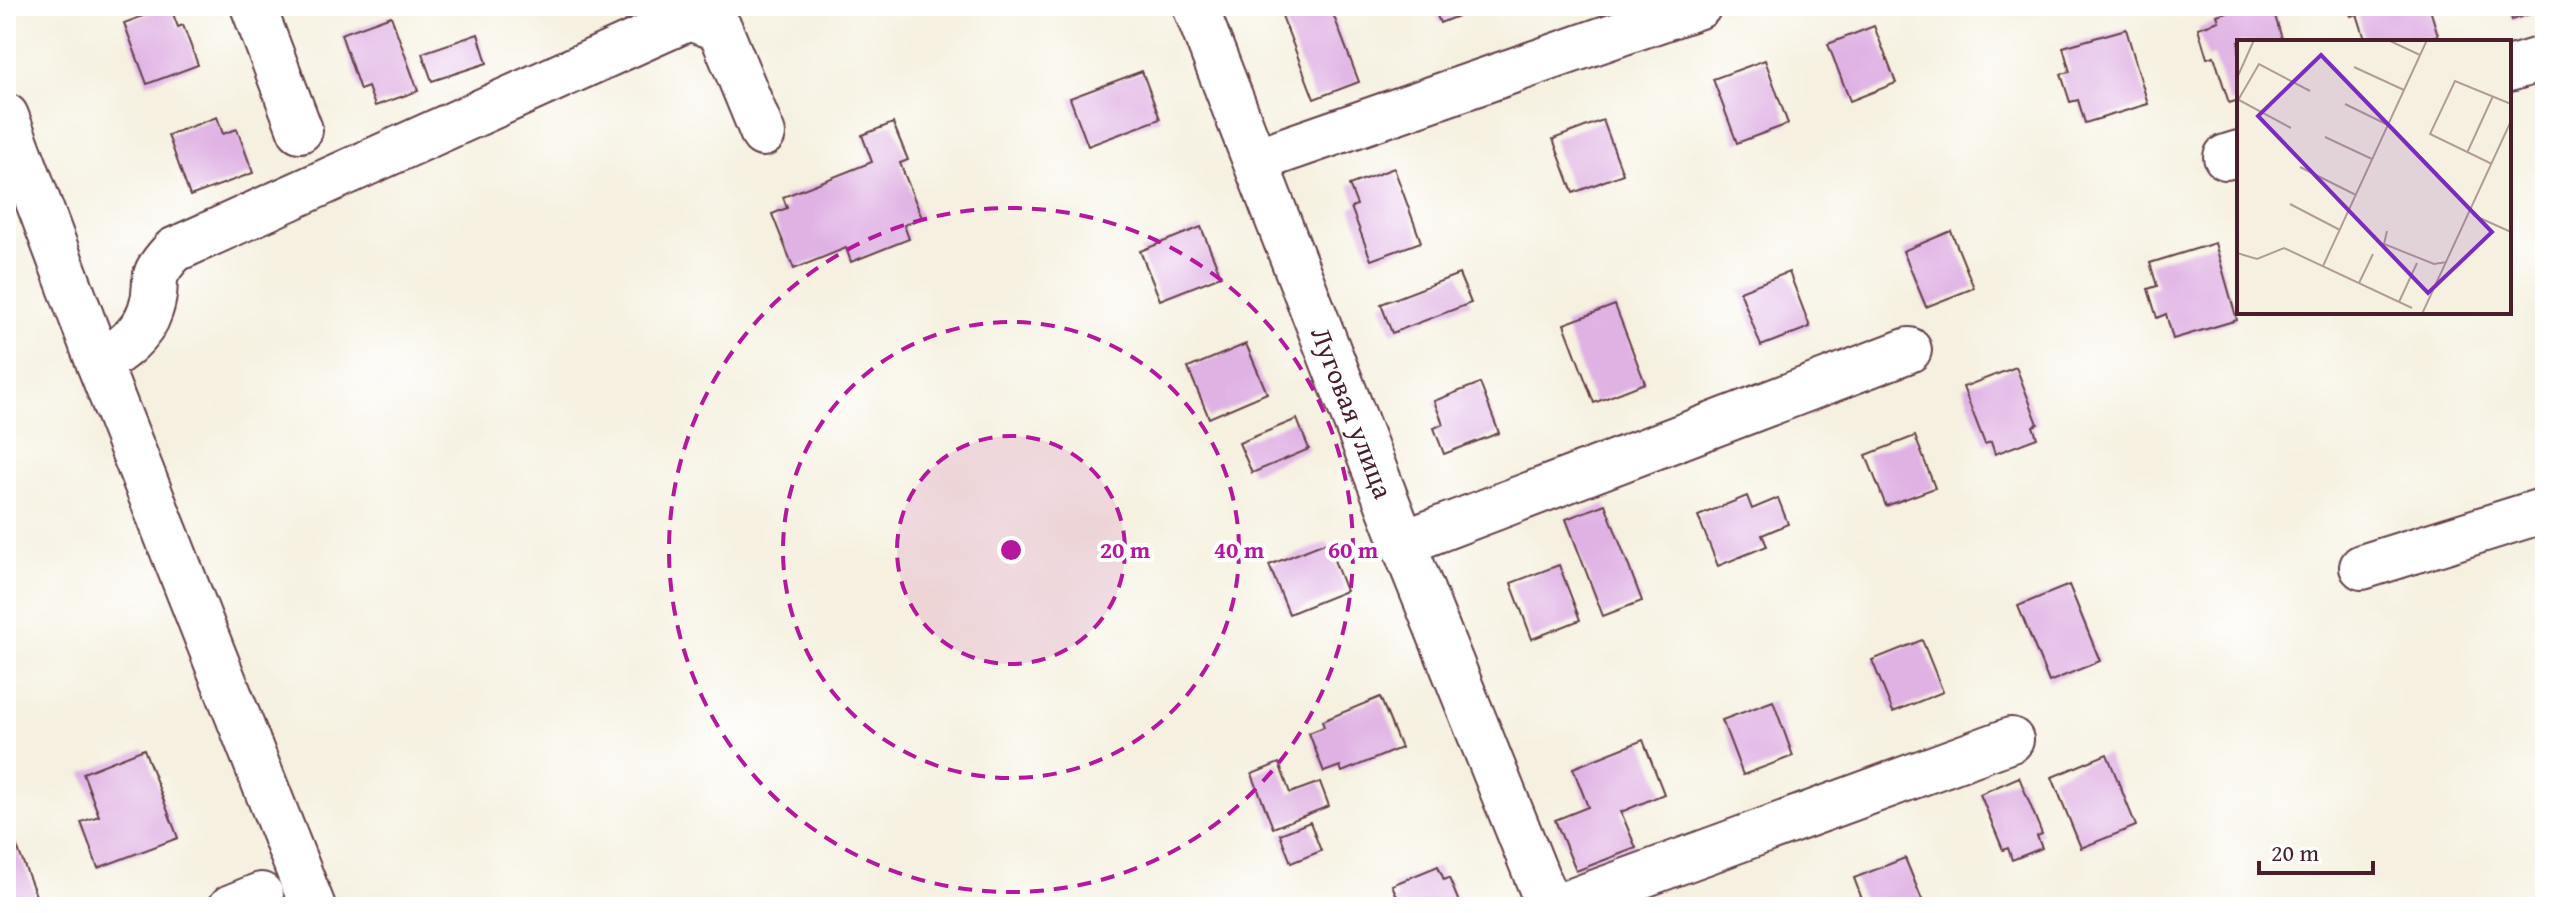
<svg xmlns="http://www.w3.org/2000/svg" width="2551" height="913" viewBox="0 0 2551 913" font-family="'Gentium Book Plus',serif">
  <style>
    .building { fill: #e0b2e4 }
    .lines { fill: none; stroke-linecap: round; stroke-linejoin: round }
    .minor-casing { stroke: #643e46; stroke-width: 48 }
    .minor { stroke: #fff; stroke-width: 44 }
    .ring { fill: none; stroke: #b5179e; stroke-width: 4; stroke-dasharray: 14 10 }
    .labels { text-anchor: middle; stroke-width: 8; stroke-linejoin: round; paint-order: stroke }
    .street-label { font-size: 28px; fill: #4a1f2b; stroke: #fff }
    .inset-road { fill: none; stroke: #b19c97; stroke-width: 2 }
    .view { fill: #7b2cbf; fill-opacity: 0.15; stroke: #7b2cbf; stroke-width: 4 }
    .inset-edge { fill: none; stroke: #4a1f2b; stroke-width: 4 }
    .centre { fill: #b5179e; stroke: #fff; stroke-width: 4 }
    .ring-label { font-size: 24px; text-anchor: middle; font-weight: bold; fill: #b5179e; stroke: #fff; stroke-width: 8; stroke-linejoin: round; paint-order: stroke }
  </style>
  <rect width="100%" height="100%" fill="#fff"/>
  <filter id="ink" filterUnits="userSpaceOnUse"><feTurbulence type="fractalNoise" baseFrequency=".0125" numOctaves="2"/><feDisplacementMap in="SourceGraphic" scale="16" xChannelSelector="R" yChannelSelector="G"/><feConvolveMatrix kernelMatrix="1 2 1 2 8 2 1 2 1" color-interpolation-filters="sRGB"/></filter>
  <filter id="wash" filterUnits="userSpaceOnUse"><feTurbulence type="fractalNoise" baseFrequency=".006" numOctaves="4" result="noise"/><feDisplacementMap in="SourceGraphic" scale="32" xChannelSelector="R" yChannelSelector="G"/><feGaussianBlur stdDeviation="1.8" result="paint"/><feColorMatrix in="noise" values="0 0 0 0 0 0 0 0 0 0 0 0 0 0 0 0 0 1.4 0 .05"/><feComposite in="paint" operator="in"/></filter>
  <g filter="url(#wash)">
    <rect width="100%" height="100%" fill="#f5f0df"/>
    <g id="blocks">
      <g class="building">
        <path d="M 170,6 L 178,27 L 183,25 L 198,65 L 147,84 L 124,23 Z"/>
        <path d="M 1300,6 L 1330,6 L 1359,82 L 1314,99 L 1281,13 Z"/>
        <path d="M 1433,6 L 1483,6 L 1440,23 Z"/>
        <path d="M 2247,6 L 2251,11 L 2272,6 L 2283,42 L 2239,42 L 2239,100 L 2229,103 L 2214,56 L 2207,58 L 2198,28 L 2219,21 L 2217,15 Z"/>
        <path d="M 2347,6 L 2429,6 L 2438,35 L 2414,42 L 2366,42 L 2357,14 L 2351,16 Z"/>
        <path d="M 2508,6 L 2545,6 L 2545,9 L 2512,20 Z"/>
        <path d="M 391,16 L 418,91 L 375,106 L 368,87 L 360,90 L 341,34 Z"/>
        <path d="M 1874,26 L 1896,83 L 1850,101 L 1828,44 Z"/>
        <path d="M 2126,29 L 2148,104 L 2085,123 L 2078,100 L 2070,102 L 2061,74 L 2070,72 L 2063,47 Z"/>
        <path d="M 478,34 L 487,63 L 432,81 L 422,53 Z"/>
        <path d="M 1765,60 L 1788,124 L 1737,143 L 1713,79 Z"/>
        <path d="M 1142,71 L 1160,119 L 1088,146 L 1070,98 Z"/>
        <path d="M 217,117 L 223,134 L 237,129 L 253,173 L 190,196 L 168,135 Z"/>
        <path d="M 1603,120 L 1623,174 L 1573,193 L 1553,139 Z"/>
        <path d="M 893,123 L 908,160 L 900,163 L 922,218 L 904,225 L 909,239 L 851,262 L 846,248 L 794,269 L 772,214 L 787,208 L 783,197 L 872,162 L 862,135 Z"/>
        <path d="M 1394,168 L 1421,242 L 1371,260 L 1351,207 L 1357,205 L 1349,185 Z"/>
        <path d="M 1201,227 L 1221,276 L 1160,300 L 1140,251 Z"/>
        <path d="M 1951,231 L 1974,288 L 1926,307 L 1903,251 Z"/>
        <path d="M 2215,243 L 2237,320 L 2173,339 L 2166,314 L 2157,318 L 2148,289 L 2157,286 L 2150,263 Z"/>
        <path d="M 1789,272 L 1810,327 L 1761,346 L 1740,291 Z"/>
        <path d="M 1459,274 L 1471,303 L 1392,333 L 1381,304 Z"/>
        <path d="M 1615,305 L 1645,383 L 1594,403 L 1564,324 Z"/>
        <path d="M 1246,344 L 1267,393 L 1209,418 L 1188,368 Z"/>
        <path d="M 2016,367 L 2038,424 L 2033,426 L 2037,438 L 1995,454 L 1991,442 L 1985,444 L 1963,387 Z"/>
        <path d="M 1480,383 L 1499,433 L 1444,454 L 1434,428 L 1443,424 L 1434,401 Z"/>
        <path d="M 1297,419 L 1309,449 L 1252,473 L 1239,443 Z"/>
        <path d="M 1915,436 L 1935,488 L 1886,506 L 1866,455 Z"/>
        <path d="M 1747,496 L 1752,509 L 1778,498 L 1788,524 L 1762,535 L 1767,546 L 1718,566 L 1698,516 Z"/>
        <path d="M 1605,504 L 1642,601 L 1603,616 L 1566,519 Z"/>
        <path d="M 1327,542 L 1346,591 L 1289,614 L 1269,565 Z"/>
        <path d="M 1559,565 L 1580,620 L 1532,639 L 1511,583 Z"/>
        <path d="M 2069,585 L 2100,661 L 2049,682 L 2018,606 Z"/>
        <path d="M 1922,640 L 1943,692 L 1893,712 L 1872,660 Z"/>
        <path d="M 1380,697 L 1401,748 L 1342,772 L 1340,766 L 1324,772 L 1309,733 L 1324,727 L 1322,721 Z"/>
        <path d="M 1773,701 L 1793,756 L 1743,775 L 1722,720 Z"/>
        <path d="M 1643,740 L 1664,794 L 1621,812 L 1636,848 L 1576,871 L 1555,820 L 1588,807 L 1573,768 Z"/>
        <path d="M 144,749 L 178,838 L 98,868 L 81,822 L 99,816 L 83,773 Z"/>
        <path d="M 2107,754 L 2136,826 L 2081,848 L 2052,777 Z"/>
        <path d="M 1279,763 L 1290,793 L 1320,782 L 1329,806 L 1273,828 L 1252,774 Z"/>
        <path d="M 2019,777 L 2042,834 L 2037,836 L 2042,848 L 2012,860 L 2008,848 L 2003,850 L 1980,794 Z"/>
        <path d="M 1310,822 L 1321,851 L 1291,863 L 1280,834 Z"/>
        <path d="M 16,844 L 37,898 L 6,907 L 6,848 Z"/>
        <path d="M 1905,858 L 1925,907 L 1865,907 L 1854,878 Z"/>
        <path d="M 1438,866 L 1444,880 L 1449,878 L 1461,907 L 1395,907 L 1392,901 L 1398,899 L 1392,885 Z"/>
      </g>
    </g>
  </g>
  <g filter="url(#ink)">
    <use href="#blocks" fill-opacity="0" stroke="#643e46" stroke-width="2"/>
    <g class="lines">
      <defs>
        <g id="minor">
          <path d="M 253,6 L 300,130"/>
          <path id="s1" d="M 1195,6 L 1403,543 L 1549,907"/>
          <path d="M 2509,69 L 2545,58"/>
          <path d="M 6,116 L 99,364 L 313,907"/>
          <path d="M 2226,157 L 2239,153"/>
          <path d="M 1256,160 L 1699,6"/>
          <path d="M 99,364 C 119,351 142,336 150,311 C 162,278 143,283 174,250 L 689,18 L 720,29 L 763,134"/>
          <path d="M 1403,543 L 1909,350"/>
          <path d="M 2362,567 L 2545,510"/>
          <path d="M 231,907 L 261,895"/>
          <path d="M 1556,907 L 2011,740"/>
        </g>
      </defs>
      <use href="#minor" class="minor-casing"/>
      <use href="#minor" class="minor"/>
    </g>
  </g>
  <circle cx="1011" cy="550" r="114" fill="#b5179e" fill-opacity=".12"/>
  <g class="ring">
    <circle cx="1011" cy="550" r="114"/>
    <circle cx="1011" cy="550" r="228"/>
    <circle cx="1011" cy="550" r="342"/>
  </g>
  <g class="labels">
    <g class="street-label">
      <text dy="10" stroke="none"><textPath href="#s1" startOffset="436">Луговая улица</textPath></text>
    </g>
  </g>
  <g transform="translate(2237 40)">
    <rect width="274" height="274" fill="#f5f0df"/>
    <path class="inset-road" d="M 151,0 L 183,15M 117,27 L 167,50M 0,38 L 17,0M 2,60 L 54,88M 0,62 L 22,24 L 73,51M 108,64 L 151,85M 88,97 L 135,119M 230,113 L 256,56M 255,124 L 193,94 L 218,41 L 274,64M 63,127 L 119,155M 53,164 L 103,190M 236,175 L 274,192M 150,191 L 147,204 L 197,224 L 210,222M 0,213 L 20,219 L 47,208 L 175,268M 86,226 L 190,0M 122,243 L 136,214M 162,262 L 180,223M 185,274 L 274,81"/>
    <path class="view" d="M 84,15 L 255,192 L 191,253 L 21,76 Z"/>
    <rect width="274" height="274" class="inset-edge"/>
  </g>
  <circle cx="1011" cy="550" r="12" class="centre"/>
  <g class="ring-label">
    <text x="1125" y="558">20 m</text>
    <text x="1239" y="558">40 m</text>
    <text x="1353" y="558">60 m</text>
  </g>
  <rect width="2551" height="913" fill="none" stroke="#fff" stroke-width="32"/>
  <path d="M2259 861v12h114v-12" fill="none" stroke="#4a1f2b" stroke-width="4"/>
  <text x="2271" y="861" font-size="24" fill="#4a1f2b" stroke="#ffffff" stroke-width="6" paint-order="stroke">20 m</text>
</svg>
